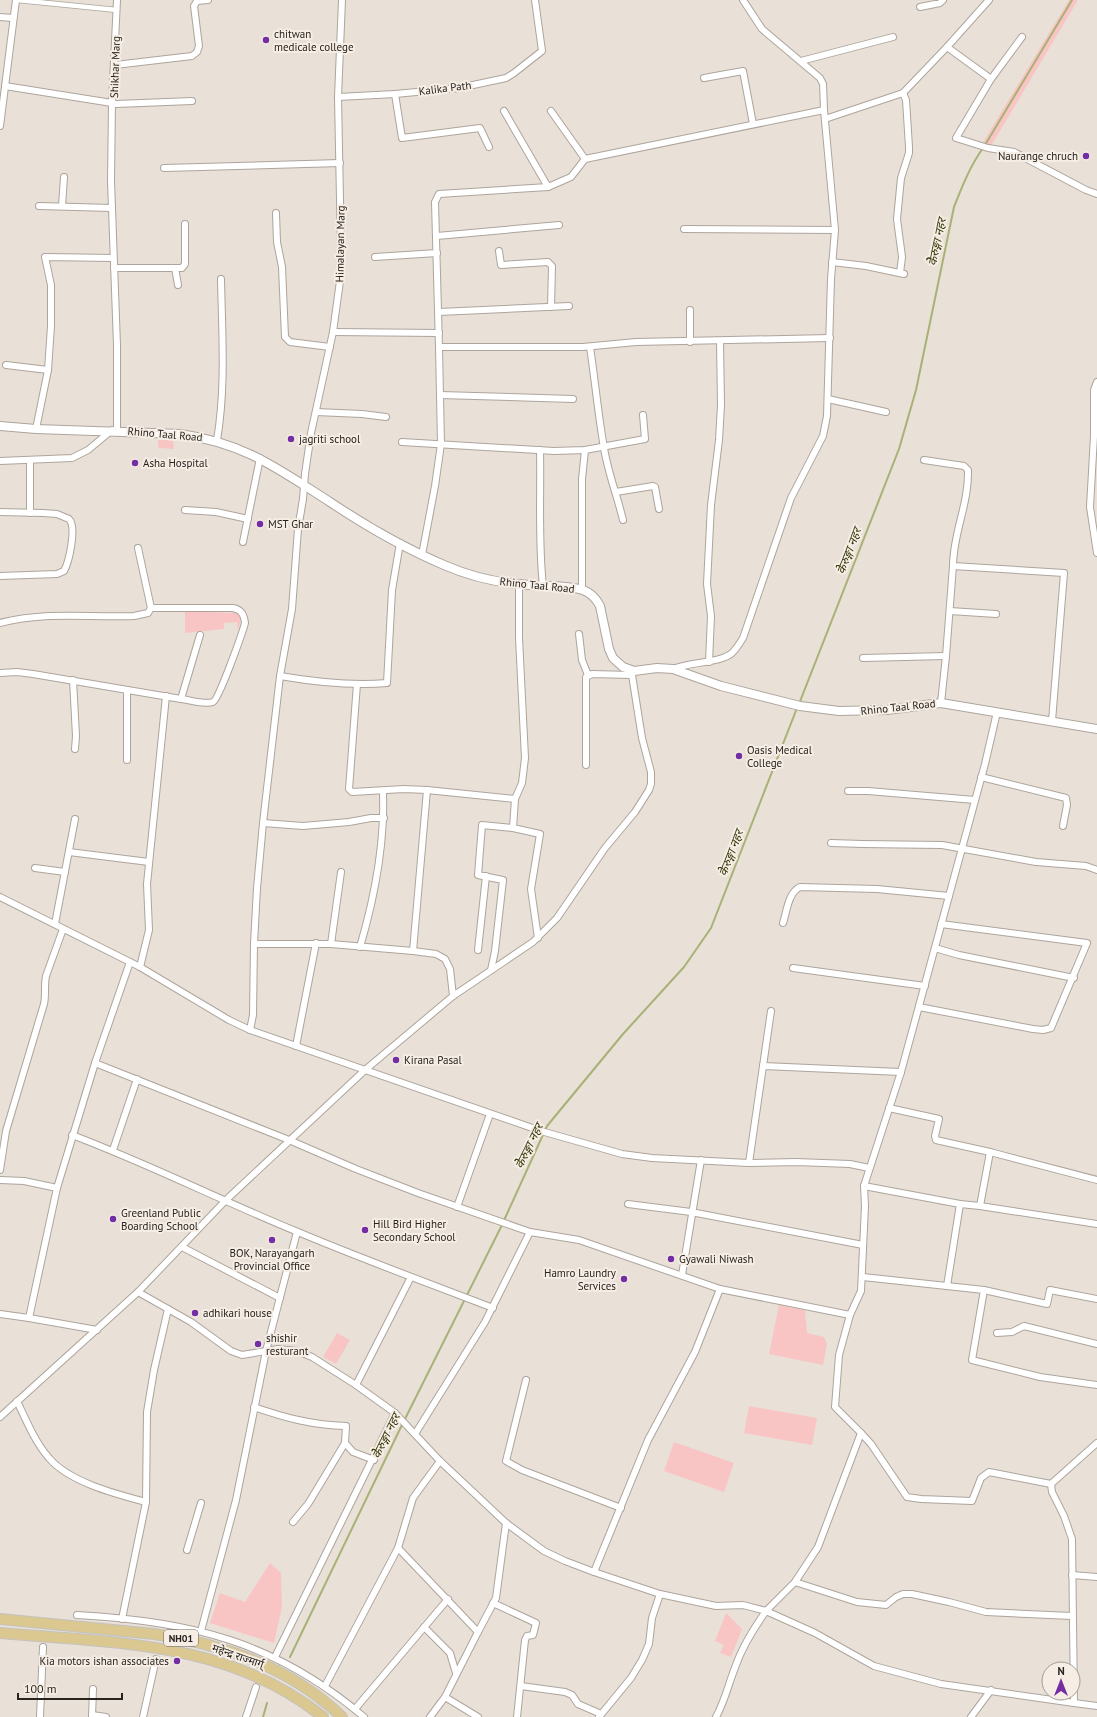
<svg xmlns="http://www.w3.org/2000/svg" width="1097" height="1717" viewBox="0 0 1097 1717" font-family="'PT Sans','Noto Sans Devanagari',sans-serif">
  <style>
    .green { fill: #f9c5c4 }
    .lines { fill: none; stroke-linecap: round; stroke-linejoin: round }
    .stream { stroke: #a8b176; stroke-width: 2 }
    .pedestrian-casing { stroke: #ada59d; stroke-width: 6 }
    .minor-casing { stroke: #ada59d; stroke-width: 8 }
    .tertiary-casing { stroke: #ada59d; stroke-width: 10 }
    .trunk-casing { stroke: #c3c2c1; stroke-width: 12 }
    .pedestrian { stroke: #fff; stroke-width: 4.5 }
    .minor { stroke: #fff; stroke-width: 6 }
    .tertiary { stroke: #fff; stroke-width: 8 }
    .trunk { stroke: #dbc890; stroke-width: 10 }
    .poi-dot { fill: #722ea2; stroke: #f6ede4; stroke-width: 1.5 }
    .labels { text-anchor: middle; stroke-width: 4; stroke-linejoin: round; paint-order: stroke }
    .shield { fill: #f6ede4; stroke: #65605b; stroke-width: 1 }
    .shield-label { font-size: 10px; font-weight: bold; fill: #272420 }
    .poi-label { font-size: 11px; fill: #272420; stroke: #f6ede4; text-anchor: start }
    .street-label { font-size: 11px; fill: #272420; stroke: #f6ede4 }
    .water-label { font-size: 12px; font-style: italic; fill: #363b0d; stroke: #f6ede4 }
  </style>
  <rect width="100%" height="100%" fill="#e9e0d7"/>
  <g class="green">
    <path d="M 1069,0 L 1078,0 L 991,146 L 982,144 Z"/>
    <path d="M 158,440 L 173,440 L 174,449 L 160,448 L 158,447 Z"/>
    <path d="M 185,611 L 237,613 L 241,619 L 238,631 L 237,622 L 224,623 L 224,629 L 185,633 Z"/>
    <path d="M 779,1305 L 805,1310 L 807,1333 L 824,1337 L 827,1344 L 823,1365 L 769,1354 Z"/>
    <path d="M 337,1333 L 350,1340 L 336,1364 L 323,1357 Z"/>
    <path d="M 749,1406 L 817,1418 L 812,1445 L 744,1433 Z"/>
    <path d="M 674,1442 L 734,1463 L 724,1492 L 664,1471 Z"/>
    <path d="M 270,1563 L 281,1573 L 282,1607 L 274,1643 L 210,1623 L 220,1593 L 245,1602 Z"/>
    <path d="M 726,1613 L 742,1629 L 731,1657 L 720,1653 L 724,1645 L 715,1641 Z"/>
  </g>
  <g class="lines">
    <g class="stream">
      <path d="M 985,145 L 1072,0"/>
      <path d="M 799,704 L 899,449 L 916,390 L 954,207 C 962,187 970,166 983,148"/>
      <path d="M 290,1657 L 399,1431 L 501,1227 L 547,1126 L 623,1034 L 684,967 L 711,928 L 797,708"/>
      <path d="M 263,1717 L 267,1703"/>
    </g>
    <defs>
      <path id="pedestrian" d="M 17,0 L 117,10"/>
      <g id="minor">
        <path d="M 117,0 L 112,103 L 116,104 L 192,101"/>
        <path d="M 920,7 L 940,3 L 943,0"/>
        <path d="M 0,17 L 13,18"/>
        <path d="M 947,47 L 991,79 L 956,138 L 988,148 L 1014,152 L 1086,190 L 1097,194"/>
        <path d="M 801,61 L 893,37"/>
        <path d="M 115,65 L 192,56 L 197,52 L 199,46 L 194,6 L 197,1 L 208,0"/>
        <path d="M 704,78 L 743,71 L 753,124"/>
        <path d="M 991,79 L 1022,37"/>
        <path d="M 5,86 L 112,103 L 111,181 L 117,345 L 117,431"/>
        <path d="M 395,94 L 402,138 L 480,128 L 489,147"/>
        <path d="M 338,97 L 395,94 L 459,88 L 506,78 L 514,73 L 542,51 L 535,0"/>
        <path d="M 504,111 L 548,187"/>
        <path d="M 551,111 L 585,159"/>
        <path d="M 825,119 L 903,93 L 947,47 L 989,0"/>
        <path d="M 0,126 L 16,0"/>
        <path d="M 164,168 L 340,163"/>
        <path d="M 39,206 L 112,208"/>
        <path d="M 62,206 L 64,177"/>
        <path d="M 276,213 L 277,242 L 282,267 L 285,337 L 290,342 L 330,347"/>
        <path d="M 684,229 L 835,230"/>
        <path d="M 437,236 L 559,225"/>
        <path d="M 499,251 L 501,265 L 548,262 L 552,266 L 551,307"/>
        <path d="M 375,257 L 437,253"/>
        <path d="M 832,262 L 866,266 L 904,274"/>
        <path d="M 114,268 L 182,268 L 185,264 L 185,224"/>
        <path d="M 175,268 L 178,285"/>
        <path d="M 900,273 L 902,257 L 897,219 L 901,178 L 909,153 L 909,147 L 906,100 L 903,93"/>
        <path d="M 439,312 L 569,306"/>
        <path d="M 333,332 L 439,333"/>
        <path d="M 690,342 L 690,310"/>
        <path d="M 439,347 L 435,202 L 439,194 L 548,187 L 571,177 L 585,159 L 824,110"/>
        <path d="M 590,347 C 595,380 598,414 604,448 C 608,473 617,495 623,520"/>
        <path d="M 6,365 L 48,370"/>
        <path d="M 1097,382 L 1094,390 L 1094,436 L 1090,507 L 1097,553"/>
        <path d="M 440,395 L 573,399"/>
        <path d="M 828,399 L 886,412"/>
        <path d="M 316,412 L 362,414 L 386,417"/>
        <path d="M 36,429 L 48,370 L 51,326 L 51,285 L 45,257 L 113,258"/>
        <path d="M 217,440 C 226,387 222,333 221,279"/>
        <path d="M 402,442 L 554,451 L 585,450 L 645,439 L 643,415"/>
        <path d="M 540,450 C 541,495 538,541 543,586"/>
        <path d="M 30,460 L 30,513"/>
        <path d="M 924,460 L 964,466 L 968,470 C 969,504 953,533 953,566"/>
        <path d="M 0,461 L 72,458 L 88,450 L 112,430"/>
        <path d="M 616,492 L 653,486 L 655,487 L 659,509"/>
        <path d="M 185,510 L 216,512 L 248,519"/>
        <path d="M 0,512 L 43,513 L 57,514 L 69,519 C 77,527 69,562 64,571 L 57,574 L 0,576"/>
        <path d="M 243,542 L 260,458"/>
        <path d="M 138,548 L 151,608"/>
        <path d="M 422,555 L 435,486 L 441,444 L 439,347 L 583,347 L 636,342 L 830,338"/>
        <path d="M 582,590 L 582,479 L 585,450"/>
        <path d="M 950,611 L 996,614"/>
        <path d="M 0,623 C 46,611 88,618 134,616 L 148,613 L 151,608 L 233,608 C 242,610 244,615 245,623 C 242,634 219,699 213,702 C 204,705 190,700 181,699 L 33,674 L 17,672 L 0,673"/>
        <path d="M 579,634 L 582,660 L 588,675"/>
        <path d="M 863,658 L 946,656"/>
        <path d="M 709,662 L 711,616 L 707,584 L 711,505 L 719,440 L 721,405 L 720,341"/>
        <path d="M 673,669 C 688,662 721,663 732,653 C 736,649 740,643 743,638 L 791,498 L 823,436 L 827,416 L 831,279 L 835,230 L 824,110 L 823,84 L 820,78 L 762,29 L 743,0"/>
        <path d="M 280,676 C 315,682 352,686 387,683 L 392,590 L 400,543"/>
        <path d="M 73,680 L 76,736 L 75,749"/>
        <path d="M 357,684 L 349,789 L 352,792 L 404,789 L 427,790 L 515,799 L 522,783 L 525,758 L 519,638 L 519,584"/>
        <path d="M 127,690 L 127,760"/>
        <path d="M 181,699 L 200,635"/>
        <path d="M 941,703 L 946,656 L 953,566 L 1064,573 L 1052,721"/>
        <path d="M 997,712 L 985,764 L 901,1072 L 864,1186 L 865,1206 L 861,1291 L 850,1315 L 839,1355 L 835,1407 L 861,1433 L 818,1547 L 795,1582 L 766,1611 L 815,1633 L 874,1666 L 941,1684 L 1074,1703 L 1072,1539 L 1064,1516 L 1052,1492 L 1051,1484 L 1097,1443"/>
        <path d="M 586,765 L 586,677 L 592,674 L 632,675"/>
        <path d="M 981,777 L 1066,798 L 1067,805 L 1063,826"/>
        <path d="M 848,791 L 868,791 L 975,800"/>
        <path d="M 515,799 L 513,828 L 540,834 L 531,889 L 538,938"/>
        <path d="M 263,823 L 303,826 L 349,822 L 371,818 L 384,818"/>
        <path d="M 831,843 L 862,844 L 942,845 L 1036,862 L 1086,866 L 1097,870"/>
        <path d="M 69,852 L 149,862"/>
        <path d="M 35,868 L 65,872"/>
        <path d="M 0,897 L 140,967 L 229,1020 L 250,1030 L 541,1131 L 622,1154 L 652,1158 L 749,1163 L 796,1162 L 850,1164 L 869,1168"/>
        <path d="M 783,923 C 787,911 788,893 800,887 L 877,889 L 949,896"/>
        <path d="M 55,924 L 75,819"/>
        <path d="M 254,944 L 257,888 L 263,823 L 280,676 L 292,609 L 298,529 L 303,499 L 305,474 L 311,433 L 333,332 L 340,281 L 341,251 L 338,97 L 342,0"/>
        <path d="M 331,944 L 341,872"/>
        <path d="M 360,947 C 375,896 385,844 383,791"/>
        <path d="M 935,948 L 959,955 L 1074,978"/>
        <path d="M 478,950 L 486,876"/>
        <path d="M 413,951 L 427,790"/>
        <path d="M 140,967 L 149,930 L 147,884 L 166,696"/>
        <path d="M 793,968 L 925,986"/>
        <path d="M 491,970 L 495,951 L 503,880 L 478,875 L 482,825 L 513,828"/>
        <path d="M 919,1007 L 1033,1029 L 1043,1030 L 1051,1028 L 1087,943 L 941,924"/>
        <path d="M 250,1030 L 253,1015 L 254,944 L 331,944 L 413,951 L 436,954 L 445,959 L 450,969 L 453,996"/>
        <path d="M 296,1046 L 316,943"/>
        <path d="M 95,1063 L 289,1140 L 356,1169 L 418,1193 L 530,1232 L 579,1240 L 720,1289 L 850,1315"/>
        <path d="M 763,1066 L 771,1011"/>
        <path d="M 889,1108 L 939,1119 L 935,1136 L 936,1140 L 990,1152 L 1097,1180"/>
        <path d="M 72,1135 C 149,1164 222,1201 298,1232 C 362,1259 428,1283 493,1308"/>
        <path d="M 113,1150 L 137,1079"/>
        <path d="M 749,1163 L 763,1066 L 901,1072"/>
        <path d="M 0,1170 L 6,1131 L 44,1004 C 46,995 44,986 46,976 L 63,929"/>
        <path d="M 0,1180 L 24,1181 L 57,1188"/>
        <path d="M 864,1186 L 960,1204 L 980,1206 L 990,1152"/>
        <path d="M 628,1204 L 691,1212 L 863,1245"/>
        <path d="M 980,1206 L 1097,1224"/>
        <path d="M 457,1207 L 490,1114"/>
        <path d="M 182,1247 L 280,1298"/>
        <path d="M 682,1275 L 701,1160"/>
        <path d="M 863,1277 L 984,1290 L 1047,1304 L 1050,1290 L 1097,1299"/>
        <path d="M 947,1286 L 960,1204"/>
        <path d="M 984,1290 L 972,1360 L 1040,1377 L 1097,1385"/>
        <path d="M 138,1292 L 191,1322 L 231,1351 L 242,1355 L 278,1349 L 297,1351 L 312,1357 L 356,1385 L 395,1413 L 440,1461 L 506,1523 L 544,1551 L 565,1561 L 594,1572 L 660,1594 L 716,1606 L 743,1605 L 766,1611 C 754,1628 743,1645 736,1665 C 729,1682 725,1701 716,1717"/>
        <path d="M 0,1314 L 29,1318 L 97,1330"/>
        <path d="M 29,1318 L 57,1188 L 95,1063 L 130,962"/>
        <path d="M 997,1333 L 1012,1332 L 1024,1326 L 1097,1344"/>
        <path d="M 526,1380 L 506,1461 L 522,1470 L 621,1508"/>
        <path d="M 356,1385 L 411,1277"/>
        <path d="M 17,1401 C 26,1420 35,1442 49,1458 C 69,1482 116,1494 146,1502"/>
        <path d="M 254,1407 C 286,1418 312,1425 346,1426 L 345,1443 L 308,1504 L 293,1522"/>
        <path d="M 0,1417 L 138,1292 L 226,1200 L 365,1070 L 453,996 L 533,942 L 557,918 L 605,848 L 635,812 L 649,790 L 651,784 L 651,772 L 642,738 L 632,675 L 634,671"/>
        <path d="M 861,1433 L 871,1444 L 907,1497 L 921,1499 L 972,1501 L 981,1478 L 989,1472 L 1051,1484"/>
        <path d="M 415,1434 L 485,1322 L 530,1232"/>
        <path d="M 345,1443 L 353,1452 L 374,1460"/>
        <path d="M 398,1548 L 478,1632 L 496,1598 L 506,1523"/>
        <path d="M 187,1550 L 201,1503"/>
        <path d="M 594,1572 L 648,1440 L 695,1352 L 720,1289"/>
        <path d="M 1072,1575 L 1097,1577"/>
        <path d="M 795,1582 L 857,1602 L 886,1605 L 896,1597 L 903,1594 L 912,1594 L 949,1602 L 986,1612 L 1072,1616"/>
        <path d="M 493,1603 L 536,1623 L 533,1635 L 527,1636 L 525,1640 L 517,1717"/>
        <path d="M 77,1615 C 191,1621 276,1642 364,1717"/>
        <path d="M 122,1619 L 146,1502 L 147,1412 L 154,1370 L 168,1309"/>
        <path d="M 424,1627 L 450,1653 L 456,1673"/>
        <path d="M 201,1631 L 236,1500 L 266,1351 L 297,1232"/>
        <path d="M 275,1657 L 395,1413"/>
        <path d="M 325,1686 L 398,1548 L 413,1498 L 440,1461"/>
        <path d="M 521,1686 L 565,1692 L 572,1695 L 578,1704 L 601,1714"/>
        <path d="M 1074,1703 L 1097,1706"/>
        <path d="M 355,1709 L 448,1599"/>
        <path d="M 92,1715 L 106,1717"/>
        <path d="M 40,1717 L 43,1647"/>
        <path d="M 92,1717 L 93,1689"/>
        <path d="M 143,1717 L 156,1659"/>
        <path d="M 246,1717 L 256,1687"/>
        <path d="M 430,1717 L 445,1697"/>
        <path d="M 478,1717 L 445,1697 L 478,1632"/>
        <path d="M 599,1717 L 631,1678 L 642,1660 L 649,1644 L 652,1618 L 660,1594"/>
        <path d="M 971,1717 L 991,1690"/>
      </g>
      <path id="tertiary" d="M 0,426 L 36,429 L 180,434 C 244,443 277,468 330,502 C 366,526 404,548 444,565 C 467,575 494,582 519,584 C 540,587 563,584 583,590 C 591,593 596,598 600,606 L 609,649 L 613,658 L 623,667 L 634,671 L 657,668 L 673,669 L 721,686 L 800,706 L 839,711 L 887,710 L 941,703 L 1097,729"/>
      <g id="trunk">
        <path d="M 0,1619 L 154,1634 C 223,1644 291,1668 342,1717"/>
        <path d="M 0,1633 C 115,1643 229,1641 323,1717"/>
      </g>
    </defs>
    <use href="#pedestrian" class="pedestrian-casing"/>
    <use href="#minor" class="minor-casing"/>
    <use href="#tertiary" class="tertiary-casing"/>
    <use href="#trunk" class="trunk-casing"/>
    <use href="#pedestrian" class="pedestrian"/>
    <use href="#minor" class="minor"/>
    <use href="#tertiary" class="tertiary"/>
    <use href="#trunk" class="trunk"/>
  </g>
  <g class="poi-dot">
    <circle cx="266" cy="40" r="4"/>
    <circle cx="1086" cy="156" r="4"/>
    <circle cx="291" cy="439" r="4"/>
    <circle cx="135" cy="463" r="4"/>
    <circle cx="260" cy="524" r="4"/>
    <circle cx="739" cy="756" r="4"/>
    <circle cx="396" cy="1060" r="4"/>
    <circle cx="113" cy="1219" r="4"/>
    <circle cx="365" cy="1230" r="4"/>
    <circle cx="272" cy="1240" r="4"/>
    <circle cx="671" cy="1259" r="4"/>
    <circle cx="624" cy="1279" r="4"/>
    <circle cx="195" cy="1313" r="4"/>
    <circle cx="258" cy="1344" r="4"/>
    <circle cx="177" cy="1661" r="4"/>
  </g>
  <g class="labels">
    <rect class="shield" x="164" y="1630" width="34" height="16" rx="3"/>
    <g class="shield-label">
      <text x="181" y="1642">NH01</text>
    </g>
    <g class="poi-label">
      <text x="274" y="38">chitwan<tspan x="274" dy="13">medicale college</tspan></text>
      <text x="1078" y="160" text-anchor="end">Naurange chruch</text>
      <text x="299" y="443">jagriti school</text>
      <text x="143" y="467">Asha Hospital</text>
      <text x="268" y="528">MST Ghar</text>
      <text x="747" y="754">Oasis Medical<tspan x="747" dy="13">College</tspan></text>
      <text x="404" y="1064">Kirana Pasal</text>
      <text x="121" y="1217">Greenland Public<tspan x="121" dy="13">Boarding School</tspan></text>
      <text x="373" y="1228">Hill Bird Higher<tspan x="373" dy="13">Secondary School</tspan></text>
      <text x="272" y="1257" text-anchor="middle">BOK, Narayangarh<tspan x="272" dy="13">Provincial Office</tspan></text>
      <text x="679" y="1263">Gyawali Niwash</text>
      <text x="616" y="1277" text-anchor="end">Hamro Laundry<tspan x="616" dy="13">Services</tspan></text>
      <text x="203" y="1317">adhikari house</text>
      <text x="266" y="1342">shishir<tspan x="266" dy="13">resturant</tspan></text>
      <text x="169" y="1665" text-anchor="end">Kia motors ishan associates</text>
    </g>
    <g class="street-label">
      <text transform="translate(115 67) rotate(-88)" y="4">Shikhar Marg</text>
      <text transform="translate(445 88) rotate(-7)" y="4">Kalika Path</text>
      <text transform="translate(340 244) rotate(-89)" y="4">Himalayan Marg</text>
      <text transform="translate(165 434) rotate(5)" y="4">Rhino Taal Road</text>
      <text transform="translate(537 585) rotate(6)" y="4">Rhino Taal Road</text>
      <text transform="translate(898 707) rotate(-6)" y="4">Rhino Taal Road</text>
      <text transform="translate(238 1656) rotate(19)" y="4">महेन्द्र राज्मार्ग्</text>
    </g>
    <g class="water-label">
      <text transform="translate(937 242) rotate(-78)" y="4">केेरुङ्गा नहर</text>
      <text transform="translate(849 551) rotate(-69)" y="4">केेरुङ्गा नहर</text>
      <text transform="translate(731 853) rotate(-69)" y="4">केेरुङ्गा नहर</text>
      <text transform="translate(529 1146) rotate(-64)" y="4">केेरुङ्गा नहर</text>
      <text transform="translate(386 1436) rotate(-64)" y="4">केेरुङ्गा नहर</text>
    </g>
  </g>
  <g transform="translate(1061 1681)"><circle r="19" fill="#f6ede4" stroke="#a39d96"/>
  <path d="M0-3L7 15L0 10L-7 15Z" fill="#722ea2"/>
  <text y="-6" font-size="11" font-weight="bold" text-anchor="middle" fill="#272420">N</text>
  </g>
  <path d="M18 1693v6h104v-6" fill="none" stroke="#272420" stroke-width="2"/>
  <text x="24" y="1693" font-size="12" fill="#272420" stroke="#f6ede4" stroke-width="3" paint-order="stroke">100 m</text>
</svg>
